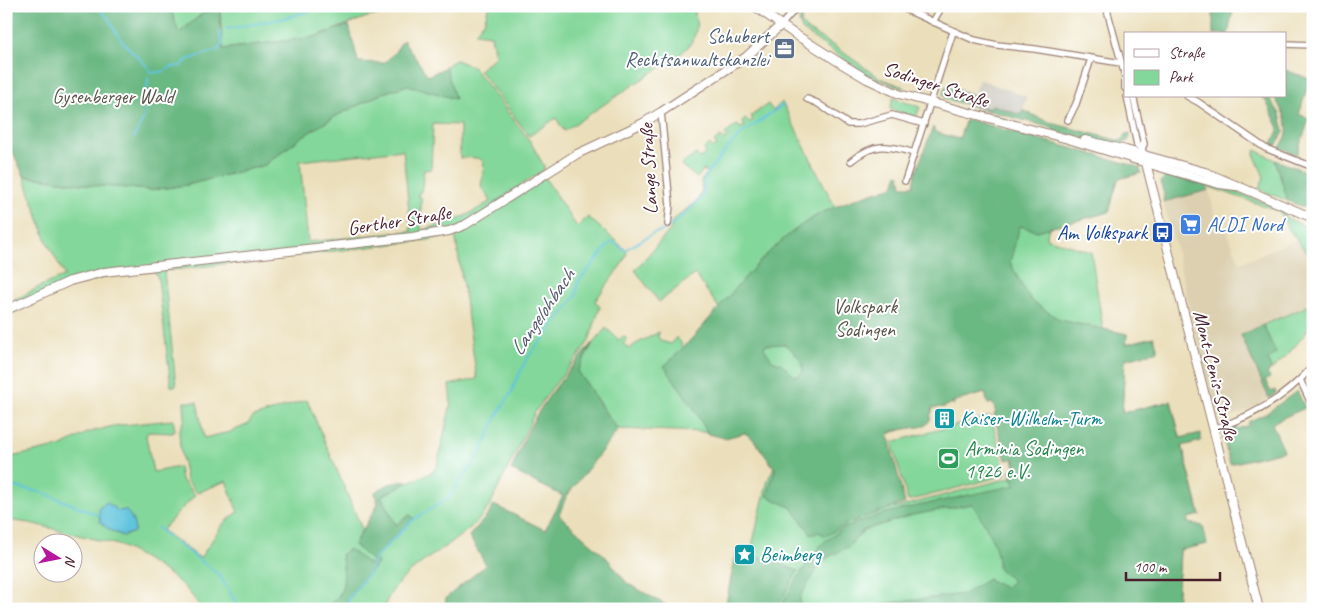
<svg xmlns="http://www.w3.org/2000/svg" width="1319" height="615" viewBox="0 0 1319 615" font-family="Caveat,sans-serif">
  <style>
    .built { fill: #dcd0b1 }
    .industrial { fill: #c7c5b8 }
    .green { fill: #83d79a; stroke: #667b62; fill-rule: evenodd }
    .forest { fill: #6ab882; stroke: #5a6c56; fill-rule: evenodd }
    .water { fill: #60c4dd; stroke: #557284 }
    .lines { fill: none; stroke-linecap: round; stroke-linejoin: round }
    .stream { stroke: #60c4dd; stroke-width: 2 }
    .street-casing { stroke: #9a7f73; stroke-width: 8 }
    .secondary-casing { stroke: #9a7f73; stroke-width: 10 }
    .street { stroke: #fff; stroke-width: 5.5 }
    .secondary { stroke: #fff; stroke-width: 8 }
    .labels { text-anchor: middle; stroke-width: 4; stroke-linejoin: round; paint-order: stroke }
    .service-label { font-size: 20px; fill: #4e5e75; stroke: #fff; text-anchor: end }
    .street-label { font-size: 20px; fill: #4a1f2b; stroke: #fff }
    .park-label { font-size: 20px; fill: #5b564c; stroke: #fff }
    .shop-label { font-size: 20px; fill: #366cbe; stroke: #fff; text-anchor: start }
    .transit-label { font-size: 20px; fill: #164399; stroke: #fff; text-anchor: end }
    .culture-label { font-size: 20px; fill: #0d838f; stroke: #fff; text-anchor: start }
    .leisure-label { font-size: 20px; fill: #27864d; stroke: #fff; text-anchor: start }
    .water-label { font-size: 21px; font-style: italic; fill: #525969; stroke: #fff }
  </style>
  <rect width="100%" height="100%" fill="#fff"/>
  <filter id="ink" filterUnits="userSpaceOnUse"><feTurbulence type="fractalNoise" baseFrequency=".02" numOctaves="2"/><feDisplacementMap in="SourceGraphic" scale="10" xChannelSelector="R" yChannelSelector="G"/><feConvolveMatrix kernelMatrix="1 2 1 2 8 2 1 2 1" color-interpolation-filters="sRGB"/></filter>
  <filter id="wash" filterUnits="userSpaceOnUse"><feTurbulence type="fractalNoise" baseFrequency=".0096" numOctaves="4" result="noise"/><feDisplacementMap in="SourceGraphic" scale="20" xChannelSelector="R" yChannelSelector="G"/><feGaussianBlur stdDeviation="1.12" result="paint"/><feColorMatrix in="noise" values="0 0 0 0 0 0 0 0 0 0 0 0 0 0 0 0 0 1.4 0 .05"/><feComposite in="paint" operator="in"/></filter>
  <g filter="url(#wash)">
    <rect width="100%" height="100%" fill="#ebdfbb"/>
    <path class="built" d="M 1209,190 L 1215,216 L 1227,232 L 1240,263 L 1297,239 L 1313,261 L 1313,304 L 1241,335 L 1269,398 L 1244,412 L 1222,419 L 1218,416 L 1202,360 L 1173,236 L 1163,202 Z"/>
    <path class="industrial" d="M 979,79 L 1027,97 L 1021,115 L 992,105 L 990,109 L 971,104 Z"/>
    <g class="green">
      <path d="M 151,6 L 219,6 L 202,14 L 179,33 L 165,7 L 154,8 Z"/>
      <path d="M 236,6 L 386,6 L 389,13 L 367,17 L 314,37 L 223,49 L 220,9 Z"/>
      <path d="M 489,6 L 692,6 C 700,24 697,39 683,52 L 570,127 L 564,131 L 556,118 L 529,136 L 479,70 L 495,57 L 491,35 L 475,33 L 484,22 Z"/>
      <path d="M 804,9 L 801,23 L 806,29 L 834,46 L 871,72 L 880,78 L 904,87 L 904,89 L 866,74 L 802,30 L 799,21 Z"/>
      <path d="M 456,60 L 473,67 L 530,141 L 544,166 L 544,170 L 494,203 L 545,178 L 577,227 L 588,217 L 626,250 L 627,253 L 624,261 L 595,301 L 600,307 L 589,341 L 580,354 L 552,388 L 535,412 L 490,505 C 466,546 395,564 384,609 L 336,609 L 346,603 L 378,562 L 375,559 L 414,519 L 410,515 L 396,525 L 381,496 L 409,482 L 433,472 L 437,466 L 451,403 L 449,385 L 477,379 L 455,233 L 428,240 L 164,271 L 176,386 L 171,386 L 158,278 L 154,271 L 108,276 L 71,287 L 6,316 L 6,305 L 43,285 L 65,276 L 47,242 L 24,176 L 89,185 L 151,190 L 187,185 L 265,165 L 303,136 L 336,116 L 383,93 L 408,85 L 454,98 L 445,66 ZM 433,124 L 460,125 L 460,158 C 490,156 484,161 481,187 L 491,201 C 471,214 453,223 429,228 L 429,229 L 421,230 L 421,197 L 419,197 L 418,193 L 421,192 L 424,170 L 431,169 ZM 403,150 L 411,231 L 308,242 L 300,161 Z"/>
      <path d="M 893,98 L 920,107 L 916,117 L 890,109 Z"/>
      <path d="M 782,102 L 835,207 L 880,191 L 914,186 L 959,142 L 966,119 L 1140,168 L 1141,173 L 1118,179 L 1109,212 L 1049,228 L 1046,238 L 1091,252 L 1103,329 L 1127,334 L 1126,344 L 1154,337 L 1158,351 L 1125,359 L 1122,413 L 1171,401 L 1200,515 L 1176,521 L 1207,544 L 1180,550 L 1177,609 L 725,609 L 736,553 L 750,554 L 768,480 L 779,456 L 748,419 L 708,434 L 706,432 L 617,429 C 603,410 591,390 578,371 L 593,343 L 606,328 L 619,340 L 623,336 L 627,339 L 623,344 L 629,349 C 637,342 649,338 659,332 L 658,337 L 661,341 L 671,344 L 677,337 L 684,348 L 719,308 L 695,274 L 659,302 L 635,270 L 671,229 L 672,221 L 698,200 L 702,190 L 701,181 L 708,172 L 703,170 L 697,178 L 681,165 L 696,154 L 700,158 L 706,153 L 704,149 L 710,144 L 713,148 L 717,146 L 714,142 L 721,137 L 724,140 L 728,138 L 725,134 L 737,125 L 741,128 L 745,126 L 742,122 L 745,119 L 749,122 L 753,120 L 751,116 L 768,104 L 773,111 ZM 990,392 L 1013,458 L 1017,476 L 895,508 L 892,502 L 887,435 L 896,431 L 925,424 L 932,412 L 933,407 L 950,403 L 954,405 L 953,400 Z"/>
      <path d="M 1256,150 L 1275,160 L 1288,201 L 1259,189 L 1264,177 L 1254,154 Z"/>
      <path d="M 1165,172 L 1239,193 L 1282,209 L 1285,217 L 1313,230 L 1313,261 L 1288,228 L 1279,211 L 1207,186 L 1169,176 L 1165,176 Z"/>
      <path d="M 1313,304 C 1313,308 1314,315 1313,319 C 1307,335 1284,360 1271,370 L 1268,360 L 1276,353 L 1263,325 Z"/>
      <path d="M 307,400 L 362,529 L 354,545 L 373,561 L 370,566 L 341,554 C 344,566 346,587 338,597 C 333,603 325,606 318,609 L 202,609 C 197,603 193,596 187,590 C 173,574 138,554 118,545 L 30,523 L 6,520 L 6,458 L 62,446 L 87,433 L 113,426 L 173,420 L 175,430 L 173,433 L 148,432 L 146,436 L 153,472 L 179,467 L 181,479 L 195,495 L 162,530 L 200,558 L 224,523 L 238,512 L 226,481 L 197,493 L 186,480 L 180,446 L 179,431 L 185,419 L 184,402 L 197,402 L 204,438 L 230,432 L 247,425 L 253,417 ZM 118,511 L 133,532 C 119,540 107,529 99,517 L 100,512 Z"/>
      <path d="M 991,416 L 1006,475 L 908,501 L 892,442 Z"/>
    </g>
    <g class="forest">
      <path d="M 6,6 L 165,7 L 171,10 L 179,33 L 202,14 L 219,6 L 223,49 L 314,37 L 349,25 L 358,62 L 384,63 L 393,55 L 403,40 L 428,76 L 446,67 L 455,99 L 408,85 L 383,93 L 336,116 L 303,136 L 265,165 L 187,185 L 151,190 L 89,185 L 24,176 L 6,137 Z"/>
      <path d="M 1213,6 L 1234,6 L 1228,34 L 1213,34 Z"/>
      <path d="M 1285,70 L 1310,79 L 1299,114 L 1309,119 L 1297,154 L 1280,148 C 1282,144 1284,141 1286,137 C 1291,124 1281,107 1273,96 L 1285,96 Z"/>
      <path d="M 946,86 L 974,95 L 971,104 L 990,109 L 992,105 L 1021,115 L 1023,110 L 1039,118 L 1055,124 L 1120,141 L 1124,139 L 1126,134 L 1130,133 C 1131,143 1124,142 1118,146 L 1054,131 L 1052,128 L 946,99 L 943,94 Z"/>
      <path d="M 1259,96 L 1268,96 L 1280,114 L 1284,132 L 1276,146 L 1272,144 L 1279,128 L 1265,99 Z"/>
      <path d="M 966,119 L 1136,166 L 1140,168 L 1141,173 L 1118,179 L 1109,212 L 1037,231 L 1020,226 L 1010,262 L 1024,290 L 1033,302 L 1060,320 L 1127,334 L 1126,344 L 1154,337 L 1158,351 L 1125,359 L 1122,413 L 1171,401 L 1180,438 L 1201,433 L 1201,441 L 1182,446 L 1200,515 L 1188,518 L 1188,523 L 1203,526 L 1207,544 L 1180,550 L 1177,609 L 867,609 L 888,603 L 964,594 L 988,579 L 1005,588 L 1013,581 L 998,568 C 999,544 984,523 972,504 L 913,515 L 864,530 L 848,547 L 828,557 L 816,571 L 800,597 L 800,609 L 779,609 L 810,558 L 824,542 L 843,528 L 885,513 L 1016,485 L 1009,471 L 1016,468 L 1014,458 L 1006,460 L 994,414 L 996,413 L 993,403 L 988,404 L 985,393 L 953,402 L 945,407 L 932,408 L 930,420 L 925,426 L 892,431 L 888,435 L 905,503 L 848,523 L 826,536 L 818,532 L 815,534 L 811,534 L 792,508 L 767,496 L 775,469 L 753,439 L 745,433 L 725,438 L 708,434 L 693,407 L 664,366 C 714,322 748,262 803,224 C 827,207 866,195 894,186 L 898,174 L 900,175 L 902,186 L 913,186 L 915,175 L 933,127 L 935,132 L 959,139 ZM 784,344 C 793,350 804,360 803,372 L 798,376 L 794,376 L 782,364 L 772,360 L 764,348 L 765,345 Z"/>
      <path d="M 1275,160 L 1313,174 L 1313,211 L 1288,201 Z"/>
      <path d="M 1166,176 L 1207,186 L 1209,190 L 1163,202 L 1164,194 L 1160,182 Z"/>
      <path d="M 1263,325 L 1276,353 L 1268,360 L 1271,370 L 1267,373 L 1270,378 L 1265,380 L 1271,392 L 1275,390 L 1276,393 L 1269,398 L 1241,335 Z"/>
      <path d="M 592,343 L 578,371 C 592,391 603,411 618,430 L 566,497 L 559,515 L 606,557 L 627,583 L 673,609 L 549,609 L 537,607 L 523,609 L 439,609 L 445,605 L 446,598 L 486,565 L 469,536 L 488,515 L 494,505 L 545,530 L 563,496 L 511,470 C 517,456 523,441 530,427 C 546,396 570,370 592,343 Z"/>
      <path d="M 1297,391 L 1305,408 L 1276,421 L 1272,424 L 1284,451 L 1230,464 L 1223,437 L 1225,432 L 1236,427 L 1238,429 L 1249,425 L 1248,422 L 1267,413 Z"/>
      <path d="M 398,482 L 409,482 L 381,496 L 396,525 L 410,515 L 414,518 L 375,559 L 378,562 L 346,603 L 336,609 L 318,609 C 325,606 333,603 338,597 C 346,587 344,566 341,555 L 349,549 L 371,566 L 373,561 L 354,545 L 378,504 L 375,492 L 389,484 Z"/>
      <path d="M 736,553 L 768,559 L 798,571 L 776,609 L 725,609 Z"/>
    </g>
    <path class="water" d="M 107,502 L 118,511 L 125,510 C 131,514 136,525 134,532 L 123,536 L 110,530 L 100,522 L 99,508 Z"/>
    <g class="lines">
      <g class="stream">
        <path d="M 96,6 L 108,18 L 121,40 L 146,65 L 152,73 L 165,71 L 171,67 L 181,66 L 187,60 L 218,50 L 222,45 L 220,32"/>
        <path d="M 1202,7 L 1202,6"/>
        <path d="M 227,29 L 286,18 L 326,6"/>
        <path d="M 134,138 L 145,116 L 147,106 L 145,90 L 148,84 L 148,78"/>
        <path d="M 6,485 L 44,493 L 96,514 L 101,515"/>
        <path d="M 158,528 L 219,575 L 240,609"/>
        <path d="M 351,609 L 348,599 L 369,573 L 375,558 L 414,519 L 448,499 L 479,455 L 499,412 L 513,390 L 513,387 L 526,360 L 571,303 L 576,295 L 578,282 L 610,243 L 612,242 L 625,250 L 654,233 L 660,232 L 673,224 L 700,200 L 704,193 L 704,180 L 709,171 L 726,150 L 743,133 L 783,105"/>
      </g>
    </g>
  </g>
  <g filter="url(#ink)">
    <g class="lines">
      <defs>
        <g id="street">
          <path d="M 898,6 L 974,40 L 997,45 L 1035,49 L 1121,63"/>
          <path d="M 1106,6 L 1125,76 L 1125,88"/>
          <path d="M 933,22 L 942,6"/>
          <path d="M 781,25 L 798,6"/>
          <path d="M 1285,44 L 1313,45"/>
          <path d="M 1312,82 L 1313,81"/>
          <path d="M 1127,96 L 1137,145 L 1142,149"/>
          <path d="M 1133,96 L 1144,144 L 1142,149 L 1144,155"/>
          <path d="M 1187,96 L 1198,102 L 1265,148 L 1313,167"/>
          <path d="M 807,99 L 817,103 L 848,124 L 859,124 L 892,115 L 924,124"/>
          <path d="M 661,112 L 670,205 L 668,224"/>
          <path d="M 1068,120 L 1076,104 L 1091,59"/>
          <path d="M 851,161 C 874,142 888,145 914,153"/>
          <path d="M 905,181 L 953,32"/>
          <path d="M 1300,380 L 1313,407"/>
          <path d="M 1213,429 C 1253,417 1286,397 1313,366"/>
        </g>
        <g id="secondary">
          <path d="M 754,6 L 793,33 L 842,64 L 867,79 L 899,94 L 1068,139 L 1163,168 L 1219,184 L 1236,186"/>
          <path d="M 1085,140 L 1126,150 L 1205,172 L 1313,218"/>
          <path d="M 1144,155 L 1259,609"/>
          <path d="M 6,310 L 70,281 L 104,272 L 412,237 L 449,231 L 465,225 L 577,154 L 643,123 L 661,112 L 746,57 L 781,25"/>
        </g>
      </defs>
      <use href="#street" class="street-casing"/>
      <use href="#secondary" class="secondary-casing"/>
      <use href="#street" class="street"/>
      <use href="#secondary" class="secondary"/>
    </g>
  </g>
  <defs>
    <symbol id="office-square" viewBox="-11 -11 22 22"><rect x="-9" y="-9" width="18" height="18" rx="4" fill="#5c6f8a" stroke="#fff"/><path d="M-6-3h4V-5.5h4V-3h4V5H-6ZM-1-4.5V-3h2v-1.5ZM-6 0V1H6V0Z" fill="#fff"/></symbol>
    <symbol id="supermarket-square" viewBox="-11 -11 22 22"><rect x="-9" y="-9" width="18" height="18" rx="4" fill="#3f7fe0" stroke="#fff"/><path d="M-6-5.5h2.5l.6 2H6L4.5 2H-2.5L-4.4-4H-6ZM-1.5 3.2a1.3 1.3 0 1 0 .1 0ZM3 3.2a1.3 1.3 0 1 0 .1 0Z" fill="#fff"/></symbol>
    <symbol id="bus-square" viewBox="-11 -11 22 22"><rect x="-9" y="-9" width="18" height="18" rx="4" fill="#1a4fb4" stroke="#fff"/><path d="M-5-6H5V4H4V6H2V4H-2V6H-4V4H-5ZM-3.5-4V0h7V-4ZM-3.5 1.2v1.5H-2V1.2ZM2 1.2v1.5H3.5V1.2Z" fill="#fff"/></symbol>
    <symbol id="building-square" viewBox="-11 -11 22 22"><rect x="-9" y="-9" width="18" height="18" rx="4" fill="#0f9aa8" stroke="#fff"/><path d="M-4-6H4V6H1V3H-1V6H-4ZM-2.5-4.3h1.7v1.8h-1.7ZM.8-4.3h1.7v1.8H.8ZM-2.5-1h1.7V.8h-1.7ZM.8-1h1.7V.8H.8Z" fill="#fff"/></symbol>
    <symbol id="stadium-square" viewBox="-11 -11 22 22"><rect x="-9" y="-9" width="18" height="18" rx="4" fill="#2e9e5b" stroke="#fff"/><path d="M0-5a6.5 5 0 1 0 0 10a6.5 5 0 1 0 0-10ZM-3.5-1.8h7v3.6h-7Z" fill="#fff"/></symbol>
    <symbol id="sight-square" viewBox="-11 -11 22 22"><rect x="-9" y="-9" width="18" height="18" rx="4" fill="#0f9aa8" stroke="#fff"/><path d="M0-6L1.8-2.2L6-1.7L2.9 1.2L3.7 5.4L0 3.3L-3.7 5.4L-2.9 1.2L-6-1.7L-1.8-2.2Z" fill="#fff"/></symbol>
  </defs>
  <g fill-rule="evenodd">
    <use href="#office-square" x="772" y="36" width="25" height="25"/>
    <use href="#supermarket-square" x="1178" y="212" width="25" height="25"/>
    <use href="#bus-square" x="1150" y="220" width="25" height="25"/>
    <use href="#building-square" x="932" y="406" width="25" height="25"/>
    <use href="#stadium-square" x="936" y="446" width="25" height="25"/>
    <use href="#sight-square" x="732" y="542" width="25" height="25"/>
  </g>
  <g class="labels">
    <g class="service-label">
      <text x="769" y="43">Schubert<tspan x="769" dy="23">Rechtsanwaltskanzlei</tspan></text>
    </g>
    <g class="street-label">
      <text transform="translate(936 84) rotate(18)" y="7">Sodinger Straße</text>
      <text transform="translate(648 169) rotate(-93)" y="7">Lange Straße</text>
      <text transform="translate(399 220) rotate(-9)" y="7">Gerther Straße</text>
      <text transform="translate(1216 375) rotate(76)" y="7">Mont-Cenis-Straße</text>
    </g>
    <g class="park-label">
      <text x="113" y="103">Gysenberger Wald</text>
      <text x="865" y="313">Volkspark<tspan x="865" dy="23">Sodingen</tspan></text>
    </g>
    <g class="shop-label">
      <text x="1207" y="231">ALDI Nord</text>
    </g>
    <g class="transit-label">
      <text x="1147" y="239">Am Volkspark</text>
    </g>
    <g class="culture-label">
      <text x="960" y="425">Kaiser-Wilhelm-Turm</text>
      <text x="760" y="561">Beimberg</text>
    </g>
    <g class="leisure-label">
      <text x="965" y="455">Arminia Sodingen<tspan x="965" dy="23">1926 e.V.</tspan></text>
    </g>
    <g class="water-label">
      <text transform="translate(542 312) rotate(-56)" y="7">Langelohbach</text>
    </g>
  </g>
  <rect width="1319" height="615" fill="none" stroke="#fff" stroke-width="25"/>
  <rect x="1124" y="32" width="162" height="65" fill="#ffffff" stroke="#b7a5aa"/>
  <rect x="1134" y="49" width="25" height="8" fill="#ffffff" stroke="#b7a5aa"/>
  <text x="1169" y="58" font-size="15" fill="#4a1f2b">Straße</text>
  <rect x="1134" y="70" width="25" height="15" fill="#83d79a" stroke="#b7a5aa"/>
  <text x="1169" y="82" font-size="15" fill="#4a1f2b">Park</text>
  <g transform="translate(58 558) rotate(100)"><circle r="24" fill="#ffffff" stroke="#b7a5aa"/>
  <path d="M0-4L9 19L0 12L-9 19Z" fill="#b5179e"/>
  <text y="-8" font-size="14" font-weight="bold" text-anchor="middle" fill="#4a1f2b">N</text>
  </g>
  <path d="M1126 572v8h94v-8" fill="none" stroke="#4a1f2b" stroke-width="2.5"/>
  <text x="1134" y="572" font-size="15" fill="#4a1f2b" stroke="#ffffff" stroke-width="4" paint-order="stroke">100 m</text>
</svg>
